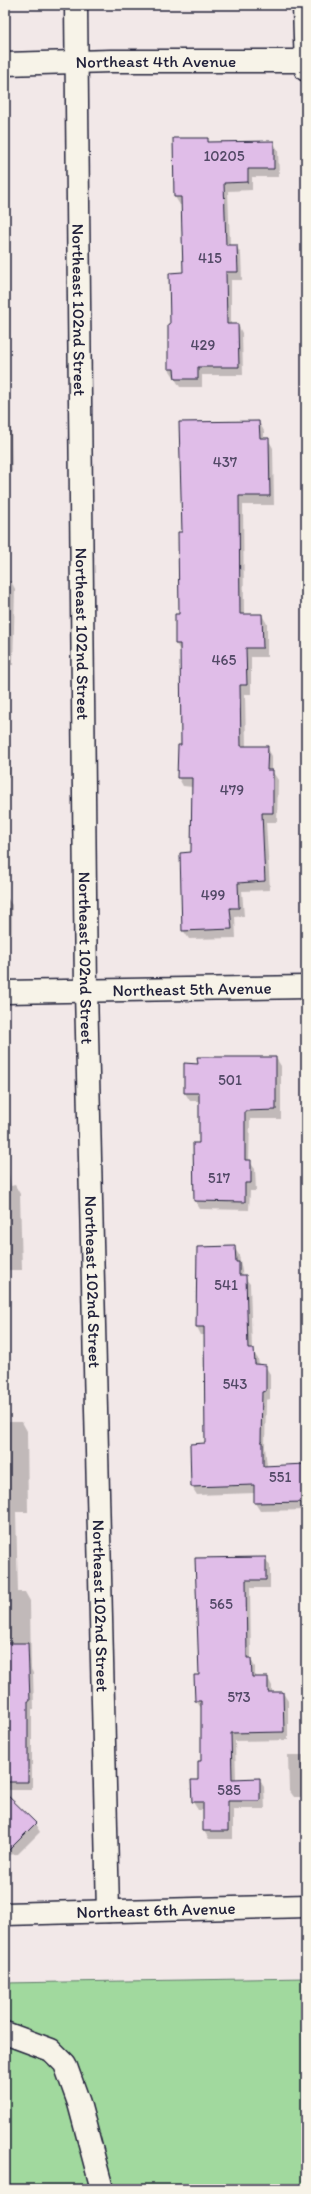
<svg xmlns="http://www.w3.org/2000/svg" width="311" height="2194" viewBox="0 0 311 2194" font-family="Itim,sans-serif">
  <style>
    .green { fill: #a1d99e; stroke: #627e6c }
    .shadow { fill: #0003 }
    .building { fill: #e0bde8; stroke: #22223b }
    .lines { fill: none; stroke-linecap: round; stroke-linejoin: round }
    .minor-casing { stroke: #22223b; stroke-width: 25 }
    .major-casing { stroke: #22223b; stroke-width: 25 }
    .minor { stroke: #f7f3e8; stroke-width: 22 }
    .major { stroke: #f7f3e8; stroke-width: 22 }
    .labels { text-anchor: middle; stroke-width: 4; stroke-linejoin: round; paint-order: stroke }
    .number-label { font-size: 15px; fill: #524966 }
    .street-label { font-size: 17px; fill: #22223b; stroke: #f7f3e8 }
  </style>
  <rect width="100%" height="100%" fill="#f2e8e8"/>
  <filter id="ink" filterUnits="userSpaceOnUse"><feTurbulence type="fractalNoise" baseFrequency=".025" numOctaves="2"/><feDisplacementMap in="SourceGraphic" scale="8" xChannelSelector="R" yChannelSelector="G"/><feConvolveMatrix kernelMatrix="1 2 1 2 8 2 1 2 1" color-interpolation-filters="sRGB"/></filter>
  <g filter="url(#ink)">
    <path class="green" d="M 306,1978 L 306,2189 L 5,2189 L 5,1983 Z"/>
    <g class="shadow">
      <path d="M 207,139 L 210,143 L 273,142 L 278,150 L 279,177 L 252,177 L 252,190 L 228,191 L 230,246 L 236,246 L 241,254 L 242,280 L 231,280 L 231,325 L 238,325 L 242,333 L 243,375 L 202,375 L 202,387 L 180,387 L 169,369 L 171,325 L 184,273 L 182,205 L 180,205 L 175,197 Z"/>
      <path d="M 5,141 L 7,144 L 7,184 L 5,184 Z"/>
      <path d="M 5,263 L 6,309 L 6,344 L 5,344 Z"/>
      <path d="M 5,417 L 11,425 L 12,472 L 5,472 Z"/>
      <path d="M 259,422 L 264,431 L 264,439 L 268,439 L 273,448 L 274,505 L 243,505 L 244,615 L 262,615 L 267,624 L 267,657 L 251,657 L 251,694 L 245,694 L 246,747 L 267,747 L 272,756 L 272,771 L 278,780 L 277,822 L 266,822 L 270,890 L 242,891 L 244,916 L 235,917 L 236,938 L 189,939 L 183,930 L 192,853 L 193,787 L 183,786 L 178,777 L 182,746 L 181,652 L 176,644 L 176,615 L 180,615 L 183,533 Z"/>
      <path d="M 5,581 L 11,581 L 15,589 L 13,665 L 5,665 Z"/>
      <path d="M 5,745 L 10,753 L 10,777 L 5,777 Z"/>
      <path d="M 5,858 L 6,860 L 5,884 Z"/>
      <path d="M 5,895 L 12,905 L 12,934 L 5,934 Z"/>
      <path d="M 276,1058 L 281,1066 L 281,1119 L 250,1119 L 249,1161 L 255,1169 L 256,1191 L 250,1191 L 249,1210 L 200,1209 L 195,1201 L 200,1144 L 200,1101 L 190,1101 L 185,1093 L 199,1065 Z"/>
      <path d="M 5,1113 L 9,1119 L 9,1146 L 5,1146 Z"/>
      <path d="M 5,1149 L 11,1186 L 15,1185 L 20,1194 L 22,1270 L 5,1270 Z"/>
      <path d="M 234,1247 L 239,1255 L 243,1276 L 250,1284 L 252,1350 L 258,1359 L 259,1365 L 265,1366 L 270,1374 L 270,1399 L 266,1400 L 265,1447 L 267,1466 L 306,1465 L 306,1510 L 260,1511 L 255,1503 L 255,1493 L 197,1495 L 192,1487 L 206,1444 L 205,1335 L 201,1335 L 197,1327 Z"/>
      <path d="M 5,1315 L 7,1422 L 22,1422 L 27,1431 L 28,1512 L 16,1512 L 18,1592 L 25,1592 L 30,1601 L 31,1669 L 33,1673 L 34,1709 L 32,1709 L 32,1790 L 5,1790 Z"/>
      <path d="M 265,1558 L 270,1566 L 270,1588 L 250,1588 L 251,1660 L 255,1667 L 255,1678 L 268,1678 L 272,1686 L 272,1693 L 283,1693 L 288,1701 L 288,1740 L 235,1741 L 236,1780 L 259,1779 L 264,1787 L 265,1809 L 233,1809 L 233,1839 L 209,1839 L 204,1831 L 204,1810 L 198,1810 L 193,1802 L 202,1762 L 202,1709 L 196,1701 L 200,1676 L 196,1559 Z"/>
      <path d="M 288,1755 L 306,1755 L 306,1797 L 294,1797 L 289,1790 Z"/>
      <path d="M 5,1794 L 35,1824 L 40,1832 L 18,1854 L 5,1855 Z"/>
    </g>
    <g class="building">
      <path d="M 173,138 L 208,138 L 208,142 L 274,141 L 274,169 L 248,169 L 248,182 L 224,183 L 226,245 L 237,245 L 238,272 L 226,272 L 227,324 L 238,324 L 239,367 L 198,367 L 198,379 L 175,379 L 174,369 L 168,369 L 168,324 L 170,324 L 169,273 L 183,272 L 181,197 L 174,197 Z"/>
      <path d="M 259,421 L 260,438 L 269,438 L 270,496 L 239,496 L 240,614 L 262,614 L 263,648 L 246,648 L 247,685 L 240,685 L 241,746 L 268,746 L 267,770 L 273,770 L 273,813 L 262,813 L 265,881 L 238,883 L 239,908 L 230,908 L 232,929 L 182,931 L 180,853 L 191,852 L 192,778 L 177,778 L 178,745 L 181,745 L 180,644 L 175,644 L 175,614 L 179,614 L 178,532 L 182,532 L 179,422 Z"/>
      <path d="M 197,1057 L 276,1057 L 276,1110 L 245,1111 L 245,1160 L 251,1160 L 251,1183 L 245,1183 L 245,1202 L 194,1201 L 193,1143 L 199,1143 L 199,1093 L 184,1093 L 184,1063 L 198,1064 Z"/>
      <path d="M 235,1246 L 236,1262 L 239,1262 L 239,1275 L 246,1275 L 248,1349 L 254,1349 L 255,1364 L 266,1365 L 266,1391 L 262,1392 L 261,1442 L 263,1442 L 263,1466 L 306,1464 L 306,1502 L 254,1503 L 254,1485 L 191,1487 L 190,1444 L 205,1443 L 204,1327 L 196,1327 L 197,1247 Z"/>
      <path d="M 266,1557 L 266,1580 L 246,1580 L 247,1658 L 251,1658 L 252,1677 L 268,1677 L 268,1692 L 283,1692 L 284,1732 L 231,1733 L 232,1779 L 260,1778 L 260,1801 L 228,1801 L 228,1831 L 203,1831 L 203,1802 L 192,1802 L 191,1780 L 198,1780 L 198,1761 L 201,1761 L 201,1701 L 195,1701 L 194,1675 L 199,1675 L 195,1558 Z"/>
      <path d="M 5,1643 L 28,1643 L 30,1701 L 28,1701 L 28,1782 L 5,1782 Z"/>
      <path d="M 5,1793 L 36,1823 L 5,1854 Z"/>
    </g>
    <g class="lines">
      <defs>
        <g id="minor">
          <path id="s1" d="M 76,5 L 86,991 L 108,1911"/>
          <path d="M 304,5 L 306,70"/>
          <path id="s2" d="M 5,64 L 111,61 L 306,61"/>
          <path id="s3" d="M 5,992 L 306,987"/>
          <path d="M 5,2033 L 51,2050 L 65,2064 L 79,2103 L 102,2189"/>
        </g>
        <g id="major">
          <path id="s4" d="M 5,1914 L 306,1906"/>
        </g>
      </defs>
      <use href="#minor" class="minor-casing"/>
      <use href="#major" class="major-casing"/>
      <use href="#minor" class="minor"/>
      <use href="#major" class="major"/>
    </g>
  </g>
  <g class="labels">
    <g class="number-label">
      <text x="224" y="161">10205</text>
      <text x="210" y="263">415</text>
      <text x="203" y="350">429</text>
      <text x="225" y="467">437</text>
      <text x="224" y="665">465</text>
      <text x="232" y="795">479</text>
      <text x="213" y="900">499</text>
      <text x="230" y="1085">501</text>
      <text x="219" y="1183">517</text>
      <text x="226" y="1290">541</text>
      <text x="235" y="1389">543</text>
      <text x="280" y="1482">551</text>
      <text x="221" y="1609">565</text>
      <text x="239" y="1702">573</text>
      <text x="229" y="1795">585</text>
    </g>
    <g class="street-label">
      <text dy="6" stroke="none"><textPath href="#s2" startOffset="151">Northeast 4th Avenue</textPath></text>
      <text dy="6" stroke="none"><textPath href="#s1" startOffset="305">Northeast 102nd Street</textPath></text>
      <text dy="6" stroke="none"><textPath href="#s1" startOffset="629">Northeast 102nd Street</textPath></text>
      <text dy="6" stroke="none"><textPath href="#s1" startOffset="953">Northeast 102nd Street</textPath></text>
      <text dy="6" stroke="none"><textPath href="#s3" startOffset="187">Northeast 5th Avenue</textPath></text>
      <text dy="6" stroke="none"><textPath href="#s1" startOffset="1277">Northeast 102nd Street</textPath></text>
      <text dy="6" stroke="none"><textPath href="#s1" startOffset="1601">Northeast 102nd Street</textPath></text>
      <text dy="6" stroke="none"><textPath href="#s4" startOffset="151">Northeast 6th Avenue</textPath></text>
    </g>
  </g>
  <rect width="311" height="2194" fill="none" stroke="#f7f3e8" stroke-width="20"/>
  <rect x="10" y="10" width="291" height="2174" fill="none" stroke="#22223b" stroke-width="1.5" filter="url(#ink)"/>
</svg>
